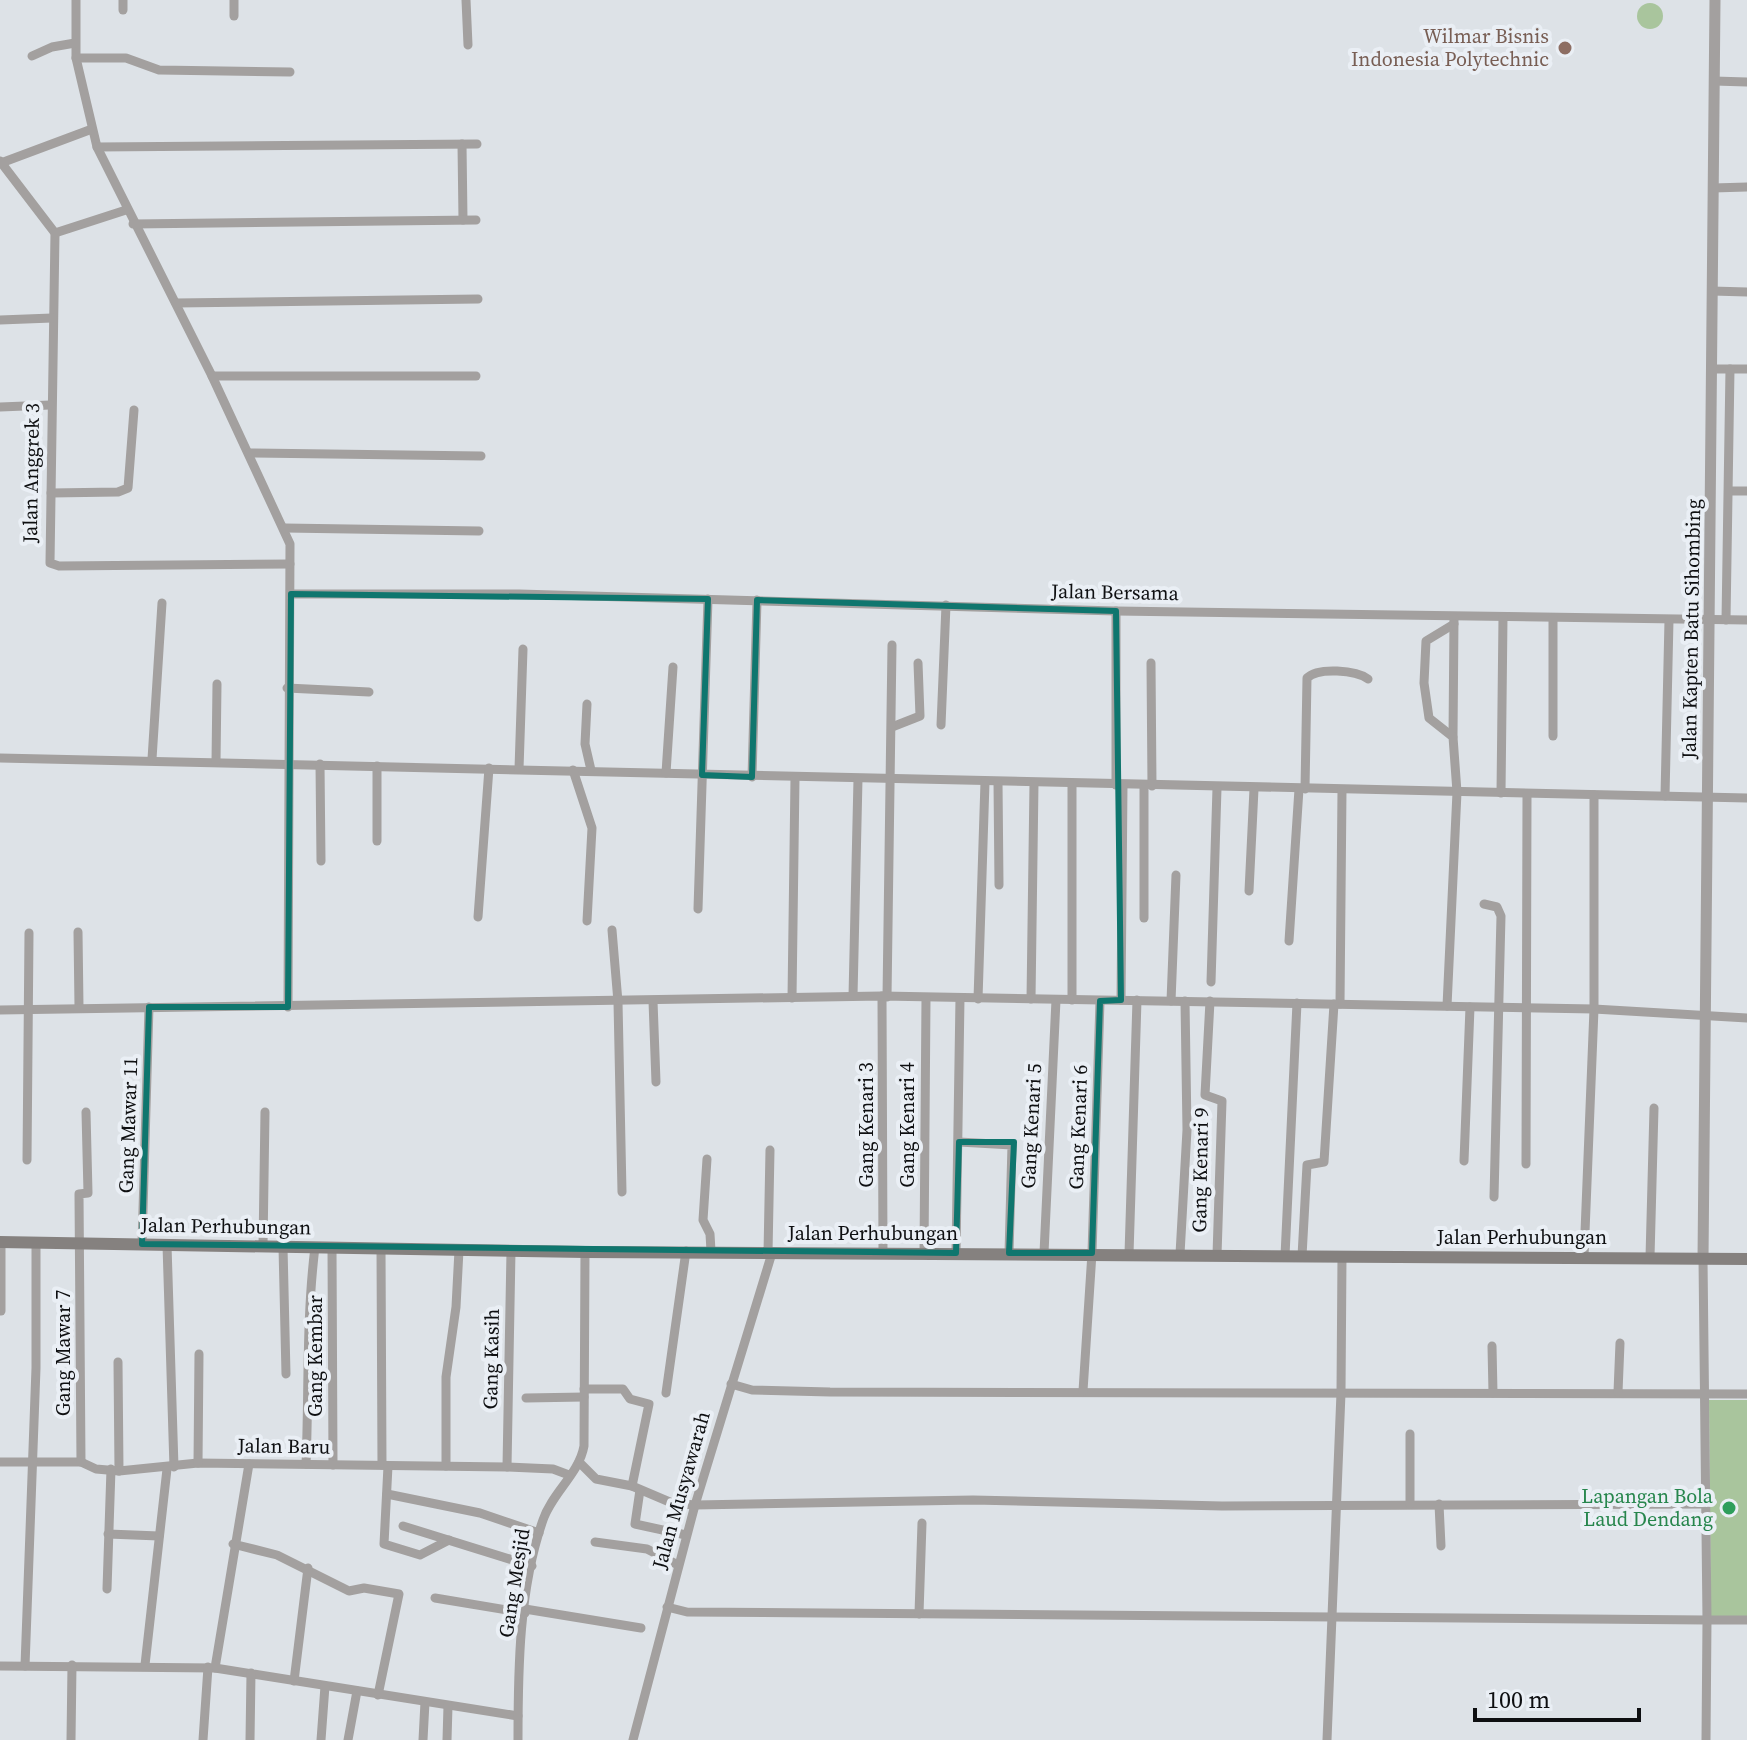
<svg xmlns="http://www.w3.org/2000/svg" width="1747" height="1740" viewBox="0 0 1747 1740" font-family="'Source Serif 4',serif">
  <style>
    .green { fill: #a9c59d }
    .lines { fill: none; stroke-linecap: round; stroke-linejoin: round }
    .minor { stroke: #a3a09f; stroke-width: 9 }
    .tertiary { stroke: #a3a09f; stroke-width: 11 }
    .secondary { stroke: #85817f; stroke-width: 12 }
    .marked { fill: none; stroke: #0f766e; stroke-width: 6; stroke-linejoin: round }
    .education-dot { fill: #8d6e63; stroke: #eaeff5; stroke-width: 3 }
    .leisure-dot { fill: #2e9e5b; stroke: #eaeff5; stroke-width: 3 }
    .labels { text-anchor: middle; stroke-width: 8; stroke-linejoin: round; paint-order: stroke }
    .education-label { font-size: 20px; fill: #785e54; stroke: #eaeff5; text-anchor: end }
    .street-label { font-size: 20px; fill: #0e0f11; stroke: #eaeff5 }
    .leisure-label { font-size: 20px; fill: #27864d; stroke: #eaeff5; text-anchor: end }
  </style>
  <rect width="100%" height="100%" fill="#dde2e7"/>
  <g class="green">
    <circle cx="1650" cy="16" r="13"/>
    <path d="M 1709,1400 L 1747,1400 L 1747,1616 L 1711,1616 Z"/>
  </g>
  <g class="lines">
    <g class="minor">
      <path d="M 76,0 L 76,58 L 97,147 L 212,376 L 290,544 L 288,1007"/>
      <path d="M 123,0 L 123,10"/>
      <path d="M 234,0 L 234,16"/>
      <path d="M 466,0 L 468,45"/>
      <path d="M 32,56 L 52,47 L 75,43"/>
      <path d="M 76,58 L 126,58 L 159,70 L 290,72"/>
      <path d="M 1714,81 L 1747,82"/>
      <path d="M 462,144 L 463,220"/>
      <path d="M 97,147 L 477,144"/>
      <path d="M 0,161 L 55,233 L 50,563 L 59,566 L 290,564"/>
      <path d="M 1,163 L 92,129"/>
      <path d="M 1713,188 L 1747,187"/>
      <path d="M 133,224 L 476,220"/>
      <path d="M 55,233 L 126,210"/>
      <path d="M 1712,291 L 1747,292"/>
      <path d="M 176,303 L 478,299"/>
      <path d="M 0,320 L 52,318"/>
      <path d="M 1711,369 L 1747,369"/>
      <path d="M 212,376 L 476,376"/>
      <path d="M 0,407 L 50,405"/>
      <path d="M 249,453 L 481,456"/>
      <path d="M 1730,491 L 1747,491"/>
      <path d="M 51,493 L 118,492 L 128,488 L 134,410"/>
      <path d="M 285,528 L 479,531"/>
      <path d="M 291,594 L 519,594 L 1116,611 L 1747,620"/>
      <path d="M 1726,620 L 1730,369"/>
      <path d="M 1151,663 L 1152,786"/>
      <path d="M 287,688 L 369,692"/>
      <path d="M 587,704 L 585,744 L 591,770"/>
      <path d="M 941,725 L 946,605"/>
      <path d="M 892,727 L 920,716 L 918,663"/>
      <path d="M 1553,736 L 1553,618"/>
      <path d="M 1453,737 L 1454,618"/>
      <path d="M 0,758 L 1747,798"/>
      <path d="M 152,759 L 162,603"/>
      <path d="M 216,762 L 217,684"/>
      <path d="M 320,764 L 321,861"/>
      <path d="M 377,766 L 377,841"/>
      <path d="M 519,769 L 523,649"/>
      <path d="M 573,770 L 592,828 L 587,921"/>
      <path d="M 666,773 L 673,667"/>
      <path d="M 752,777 L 757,600"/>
      <path d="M 998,782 L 999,885"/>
      <path d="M 1116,785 L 1116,611"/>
      <path d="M 1305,789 L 1307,678 C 1318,667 1356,670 1368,679"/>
      <path d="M 1501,793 L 1503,617"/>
      <path d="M 1665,796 L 1669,620"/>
      <path d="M 1249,891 L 1254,789"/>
      <path d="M 1484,904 L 1497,907 L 1501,916 L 1494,1197"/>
      <path d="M 698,909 L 708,599"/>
      <path d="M 478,917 L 489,768"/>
      <path d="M 1144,918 L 1144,785"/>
      <path d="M 612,930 L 618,1002 L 622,1192"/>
      <path d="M 78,932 L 79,1007"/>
      <path d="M 1289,941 L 1299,789"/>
      <path d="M 1211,982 L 1217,788"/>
      <path d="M 853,996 L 858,779"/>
      <path d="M 882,996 L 883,1253"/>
      <path d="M 887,997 L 892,645"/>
      <path d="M 792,998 L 795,778"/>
      <path d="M 978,999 L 985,782"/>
      <path d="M 1031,999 L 1034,783"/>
      <path d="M 1072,1000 L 1072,784"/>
      <path d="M 1121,1000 L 1123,785"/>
      <path d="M 653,1001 L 656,1082"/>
      <path d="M 1171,1001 L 1176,875"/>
      <path d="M 1210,1001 L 1205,1095 L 1222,1101 L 1217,1255"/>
      <path d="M 1340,1004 L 1342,790"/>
      <path d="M 1447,1006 L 1457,792 L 1453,737 L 1429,718 L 1424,683 L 1426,641 L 1454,624"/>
      <path d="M 0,1010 L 882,996 L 1594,1009 L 1747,1018"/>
      <path d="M 959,1142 L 1012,1145 L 1009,1253"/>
      <path d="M 707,1159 L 703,1220 L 710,1234 L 711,1251"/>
      <path d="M 27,1160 L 29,933"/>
      <path d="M 1464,1161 L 1470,1007"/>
      <path d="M 1526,1164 L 1527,794"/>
      <path d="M 1,1242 L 1,1311"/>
      <path d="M 142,1244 L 149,1007"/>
      <path d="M 167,1245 L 174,1467"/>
      <path d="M 263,1246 L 265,1112"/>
      <path d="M 283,1247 L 286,1374"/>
      <path d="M 332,1247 L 333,1465"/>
      <path d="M 381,1248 L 382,1465"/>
      <path d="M 768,1253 L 770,1150"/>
      <path d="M 924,1253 L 926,998"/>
      <path d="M 956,1253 L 960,998"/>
      <path d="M 1044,1253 L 1056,1000"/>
      <path d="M 1129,1254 L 1137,1000"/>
      <path d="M 1180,1254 L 1187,1130 L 1185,1001"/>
      <path d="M 1285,1256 L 1297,1003"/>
      <path d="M 1302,1256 L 1307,1165 L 1324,1162 L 1334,1004"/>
      <path d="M 1584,1257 L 1594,1009 L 1594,795"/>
      <path d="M 1650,1257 L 1654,1108"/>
      <path d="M 1703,1259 L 1707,1620 L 1747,1620"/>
      <path d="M 1492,1346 L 1493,1393"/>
      <path d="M 118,1362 L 119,1471"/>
      <path d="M 731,1384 L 752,1390 L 830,1392 L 1747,1394"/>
      <path d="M 584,1389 L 623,1389 L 630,1399 L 649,1404 L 632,1486"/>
      <path d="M 1083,1391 L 1092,1253 L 1100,1001"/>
      <path d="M 1618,1392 L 1620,1343"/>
      <path d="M 666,1393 L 686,1251"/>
      <path d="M 526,1398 L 584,1397"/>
      <path d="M 0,1462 L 81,1462 L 96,1469 L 119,1471 L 198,1463 L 507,1467 L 553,1469 L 569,1475"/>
      <path d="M 81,1462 L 79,1194 L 88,1193 L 86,1112"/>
      <path d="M 579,1462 L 596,1479 L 632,1486 L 672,1503 L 695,1505 L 973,1500 L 1222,1506 L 1704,1504"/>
      <path d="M 198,1463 L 199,1354"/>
      <path d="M 306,1464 C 309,1392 306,1320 315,1247"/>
      <path d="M 388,1466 L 384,1544 L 420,1555 L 449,1540"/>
      <path d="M 446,1466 L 446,1377 L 456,1307 L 459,1250"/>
      <path d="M 507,1467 L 511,1251"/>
      <path d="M 640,1490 L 635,1524 L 686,1535"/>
      <path d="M 387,1494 L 480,1513 L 539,1533"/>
      <path d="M 1410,1504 L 1410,1434"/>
      <path d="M 1439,1504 L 1441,1546"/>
      <path d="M 403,1526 L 532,1566"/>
      <path d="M 108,1534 L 159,1536"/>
      <path d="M 595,1542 L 647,1549 L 678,1565"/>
      <path d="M 233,1544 L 277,1555 L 349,1591 L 364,1588 L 399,1594 L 378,1695"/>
      <path d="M 107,1589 L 111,1469"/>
      <path d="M 435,1598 L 525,1613"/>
      <path d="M 667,1607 L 687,1612 L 1707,1620 L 1706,1740"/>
      <path d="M 525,1609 L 641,1628"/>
      <path d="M 919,1614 L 922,1523"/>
      <path d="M 145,1665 L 167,1469"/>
      <path d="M 0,1666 L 215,1668 L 518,1716"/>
      <path d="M 25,1666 L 36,1368 L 36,1243"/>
      <path d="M 215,1668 L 249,1464"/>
      <path d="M 294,1681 L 308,1568"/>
      <path d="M 71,1740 L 72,1665"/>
      <path d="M 203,1740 L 208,1667"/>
      <path d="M 250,1740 L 251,1673"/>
      <path d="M 321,1740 L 325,1686"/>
      <path d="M 348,1740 L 357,1691"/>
      <path d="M 423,1740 L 425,1702"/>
      <path d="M 447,1740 L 448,1706"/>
      <path d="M 518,1740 C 518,1669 519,1588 543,1520 C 552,1493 579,1474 584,1446 L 585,1252"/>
      <path d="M 633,1740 L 695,1505 L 772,1253"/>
      <path d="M 1327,1740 L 1341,1393 L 1342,1256"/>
    </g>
    <path class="tertiary" d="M 1703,1259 L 1715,0"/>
    <path class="secondary" d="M 0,1242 L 585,1252 L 1747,1259"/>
  </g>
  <path class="marked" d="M 291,594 L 708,599 L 702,775 L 752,777 L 757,600 L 1116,611 L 1121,1000 L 1100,1001 L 1092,1253 L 1009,1253 L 1014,1142 L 959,1142 L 956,1253 L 142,1244 L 149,1007 L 288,1007 Z"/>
  <circle class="education-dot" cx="1565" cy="48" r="8"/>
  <circle class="leisure-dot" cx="1729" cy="1508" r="8"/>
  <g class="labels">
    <g class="education-label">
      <text x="1549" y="43">Wilmar Bisnis<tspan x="1549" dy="23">Indonesia Polytechnic</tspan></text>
    </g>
    <g class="street-label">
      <text transform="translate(31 473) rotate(-89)" y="7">Jalan Anggrek 3</text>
      <text transform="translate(1115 592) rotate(1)" y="7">Jalan Bersama</text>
      <text transform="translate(1691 629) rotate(-89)" y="7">Jalan Kapten Batu Sihombing</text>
      <text transform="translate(128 1125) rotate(-88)" y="7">Gang Mawar 11</text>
      <text transform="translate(866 1125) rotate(-90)" y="7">Gang Kenari 3</text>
      <text transform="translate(907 1125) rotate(-90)" y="7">Gang Kenari 4</text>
      <text transform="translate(1031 1126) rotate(-87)" y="7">Gang Kenari 5</text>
      <text transform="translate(1078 1127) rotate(-88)" y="7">Gang Kenari 6</text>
      <text transform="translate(1200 1170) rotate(-89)" y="7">Gang Kenari 9</text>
      <text transform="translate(226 1226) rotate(1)" y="7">Jalan Perhubungan</text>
      <text x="873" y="1240">Jalan Perhubungan</text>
      <text x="1522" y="1244">Jalan Perhubungan</text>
      <text transform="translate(63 1353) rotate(-90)" y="7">Gang Mawar 7</text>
      <text transform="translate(315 1356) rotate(-90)" y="7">Gang Kembar</text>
      <text transform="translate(491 1359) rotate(-89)" y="7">Gang Kasih</text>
      <text transform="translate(284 1446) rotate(1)" y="7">Jalan Baru</text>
      <text transform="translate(681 1490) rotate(-74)" y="7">Jalan Musyawarah</text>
      <text transform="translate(514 1583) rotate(-81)" y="7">Gang Mesjid</text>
    </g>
    <g class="leisure-label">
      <text x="1713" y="1503">Lapangan Bola<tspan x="1713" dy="23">Laud Dendang</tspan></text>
    </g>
  </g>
  <path d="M1475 1708v12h164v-12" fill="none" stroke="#0e0f11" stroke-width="4"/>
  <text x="1487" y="1708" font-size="24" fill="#0e0f11" stroke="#eaeff5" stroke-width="6" paint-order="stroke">100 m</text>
</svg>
